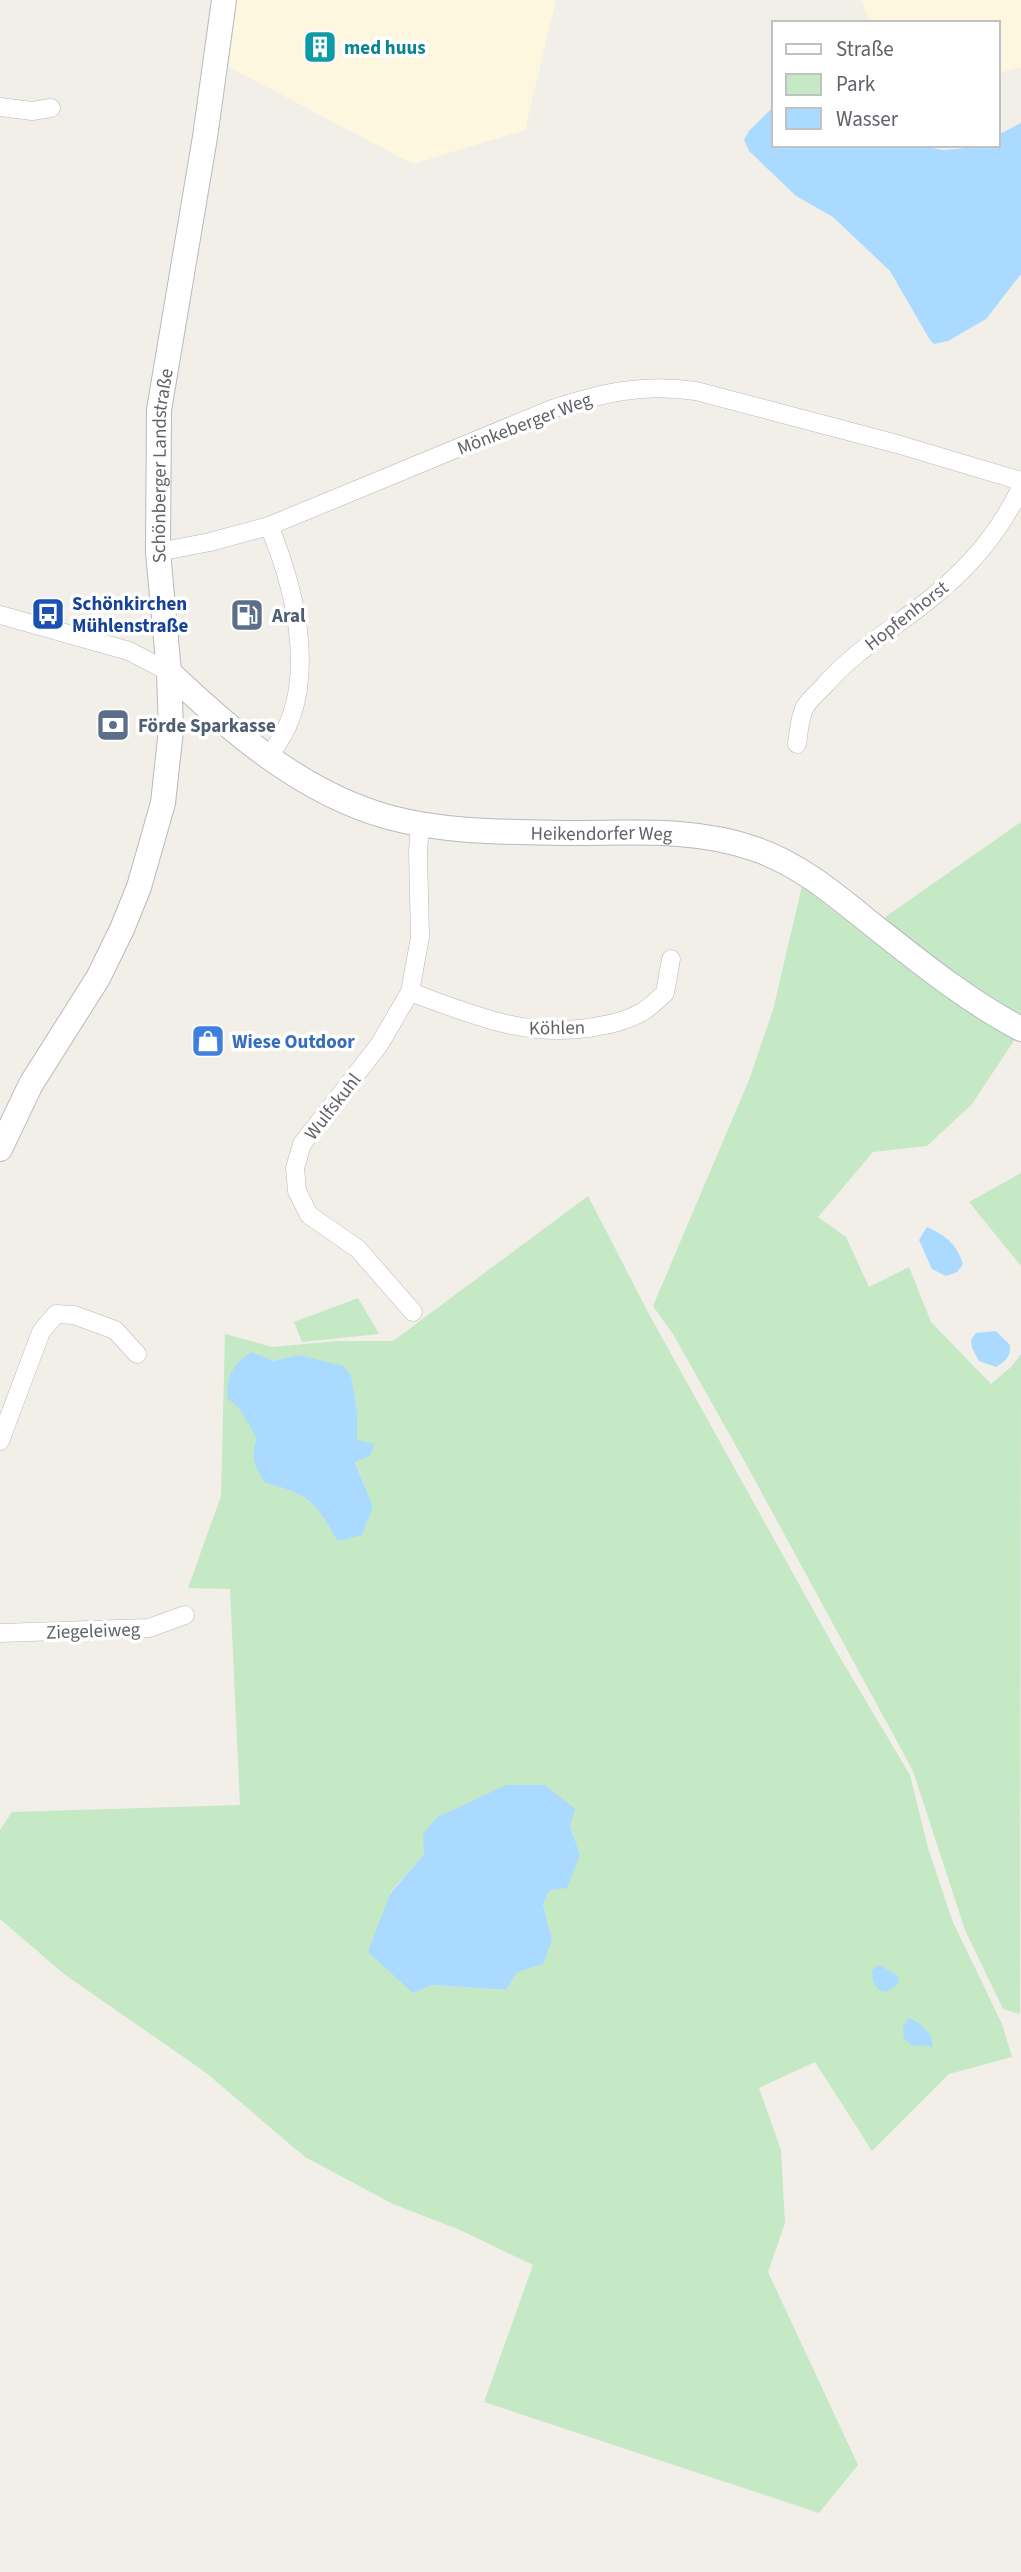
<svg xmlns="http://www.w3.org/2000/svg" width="1021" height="2572" viewBox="0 0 1021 2572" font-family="'Source Sans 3',sans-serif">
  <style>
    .commercial { fill: #fef7e0 }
    .green { fill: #c5e8c5; fill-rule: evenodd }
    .water { fill: #aadaff }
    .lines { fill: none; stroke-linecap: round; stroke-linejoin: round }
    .street-casing { stroke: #b5b8bc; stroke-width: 19 }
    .secondary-casing { stroke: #b6babf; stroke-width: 26 }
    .street { stroke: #fff; stroke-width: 18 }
    .secondary { stroke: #fff; stroke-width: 24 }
    .labels { text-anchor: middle; stroke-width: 7; stroke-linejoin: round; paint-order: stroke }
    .culture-label { font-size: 19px; font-weight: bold; fill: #0d838f; stroke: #fff; text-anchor: start }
    .street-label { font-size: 19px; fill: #5f6368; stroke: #fff }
    .transit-label { font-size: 19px; font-weight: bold; fill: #164399; stroke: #fff; text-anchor: start }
    .service-label { font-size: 19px; font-weight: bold; fill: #4e5e75; stroke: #fff; text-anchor: start }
    .shop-label { font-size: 19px; font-weight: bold; fill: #366cbe; stroke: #fff; text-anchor: start }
  </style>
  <rect width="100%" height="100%" fill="#f1efe8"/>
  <g class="commercial">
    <path d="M 237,0 L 556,0 L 525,130 L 413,164 L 229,67 Z"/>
    <path d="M 861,0 L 1021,0 L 1021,67 L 998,73 L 998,23 L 871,23 Z"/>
  </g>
  <g class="green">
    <path d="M 1021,822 L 1021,1016 L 948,969 L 881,920 Z"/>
    <path d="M 802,886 L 936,990 L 1015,1039 L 972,1104 L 927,1146 L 873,1152 L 818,1217 L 846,1237 L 869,1287 L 909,1267 L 931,1322 L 991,1384 L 1012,1366 L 1021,1354 L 1020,2014 L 1003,2009 L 965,1930 L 913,1771 L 745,1462 L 673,1334 L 653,1306 L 749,1080 L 773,1010 Z"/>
    <path d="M 1021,1173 L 1021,1266 L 969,1202 Z"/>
    <path d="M 588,1196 L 650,1316 L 835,1649 L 910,1775 L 928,1848 L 952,1920 L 1002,2024 L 1012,2057 L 949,2074 L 872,2151 L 815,2062 L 759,2088 L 781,2150 L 785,2223 L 768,2272 L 858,2465 L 819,2513 L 484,2402 L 533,2265 L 460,2230 L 393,2204 L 305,2157 L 205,2072 L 64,1974 L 0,1919 L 0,1830 L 12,1812 L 240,1805 L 230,1589 L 188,1588 L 221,1496 L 225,1334 L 272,1347 L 337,1341 L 393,1341 ZM 299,1355 L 344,1367 L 351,1377 L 357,1410 L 355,1461 L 373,1507 L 337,1541 C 316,1502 309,1494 265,1483 L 258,1440 L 239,1408 L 273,1361 ZM 570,1826 L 580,1854 L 550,1890 L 543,1904 L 552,1940 L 517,1972 L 506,1990 L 432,1985 L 413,1992 L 390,1893 L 424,1854 Z"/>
    <path d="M 358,1298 L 379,1334 L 302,1342 L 294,1322 Z"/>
  </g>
  <g class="water">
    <path d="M 774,106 L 774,145 L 912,145 L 944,150 L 998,145 L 998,135 L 1021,123 L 1021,274 L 986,319 L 948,341 L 934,344 L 930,340 L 890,271 L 833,217 L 796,196 L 749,151 L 744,140 L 749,131 Z"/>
    <path d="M 927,1227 C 946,1236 956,1243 963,1264 L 957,1272 L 946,1276 L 932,1269 L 919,1240 Z"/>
    <path d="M 996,1331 L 1010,1345 C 1011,1357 1005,1361 996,1367 L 979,1361 L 972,1348 L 971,1340 L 976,1333 Z"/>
    <path d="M 252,1352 L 273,1361 L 299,1355 L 344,1366 L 351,1376 L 357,1410 L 357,1440 L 374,1444 L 370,1456 L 355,1462 L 373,1507 L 362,1535 L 337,1541 C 316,1502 309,1494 265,1483 C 255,1466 250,1459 257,1439 L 239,1408 L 227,1398 C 228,1375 231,1365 252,1352 Z"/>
    <path d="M 506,1785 L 545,1785 L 575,1809 L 570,1826 L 580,1854 L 567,1888 L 550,1890 L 543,1904 L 552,1940 L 543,1964 L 517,1972 L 506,1990 L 432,1985 L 413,1993 L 368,1952 L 390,1894 L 424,1854 L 423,1833 L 438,1817 Z"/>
    <path d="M 879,1965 L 897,1975 L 899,1980 L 897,1985 L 886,1992 C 875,1990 872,1982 872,1970 Z"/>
    <path d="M 908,2018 C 921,2022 933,2034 933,2048 L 926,2045 L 913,2046 L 904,2039 L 903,2028 Z"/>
  </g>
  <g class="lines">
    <defs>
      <g id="street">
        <path d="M 0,107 L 32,111 L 51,108"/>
        <path d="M 158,552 L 210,542 L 269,526 L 552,409 C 602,393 643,383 696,391 L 897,444 L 1021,481"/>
        <path d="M 0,615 L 129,651 L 169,672"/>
        <path d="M 797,744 C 799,733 799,717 805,707 C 809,700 817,693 823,687 C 854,651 894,628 930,599 C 968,569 1001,530 1021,487"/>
        <path d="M 268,756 C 322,696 297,593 269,526"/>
        <path d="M 410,992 C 471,1014 522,1037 588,1028 C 606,1025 624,1022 640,1013 C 649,1009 657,1000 665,993 L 671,959"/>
        <path d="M 413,1312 L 358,1249 L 309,1215 L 297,1191 L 295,1168 L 302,1144 L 379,1045 L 410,992 L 420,937 L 418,852 L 420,823"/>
        <path d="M 0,1441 L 41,1332 L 56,1314 L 74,1315 L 115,1330 L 137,1354"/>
        <path d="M 0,1633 L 149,1628 L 185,1615"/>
      </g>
      <g id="secondary">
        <path id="s1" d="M 169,672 C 232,732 302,793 388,817 C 446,833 511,832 572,833 C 633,833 696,828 755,849 C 800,864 838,897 874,926 C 921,963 968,1001 1021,1029"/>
        <path id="s2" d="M 0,1149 L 31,1084 L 98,978 L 122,929 L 139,887 L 163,803 L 171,730 L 169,672 L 158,552 L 159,410 L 205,137 L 224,0"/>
      </g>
    </defs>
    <use href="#street" class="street-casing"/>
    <use href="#secondary" class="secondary-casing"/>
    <use href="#street" class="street"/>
    <use href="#secondary" class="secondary"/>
  </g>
  <defs>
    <symbol id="building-square" viewBox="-11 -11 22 22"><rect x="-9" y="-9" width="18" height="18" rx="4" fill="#0f9aa8" stroke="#fff"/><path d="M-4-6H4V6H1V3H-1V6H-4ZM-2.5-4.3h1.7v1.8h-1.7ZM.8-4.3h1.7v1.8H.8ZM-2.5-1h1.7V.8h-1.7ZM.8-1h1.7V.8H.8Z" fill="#fff"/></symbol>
    <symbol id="bus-square" viewBox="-11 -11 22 22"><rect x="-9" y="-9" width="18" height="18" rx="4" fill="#1a4fb4" stroke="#fff"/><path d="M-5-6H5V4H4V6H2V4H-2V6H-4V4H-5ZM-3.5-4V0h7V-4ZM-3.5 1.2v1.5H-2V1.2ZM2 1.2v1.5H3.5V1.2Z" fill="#fff"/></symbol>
    <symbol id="fuel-square" viewBox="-11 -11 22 22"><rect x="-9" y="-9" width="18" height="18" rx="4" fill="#5c6f8a" stroke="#fff"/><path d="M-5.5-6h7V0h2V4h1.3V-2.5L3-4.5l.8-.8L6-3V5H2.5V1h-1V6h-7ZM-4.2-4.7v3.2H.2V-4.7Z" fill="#fff"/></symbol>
    <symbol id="bank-square" viewBox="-11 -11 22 22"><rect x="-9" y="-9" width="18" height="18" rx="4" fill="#5c6f8a" stroke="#fff"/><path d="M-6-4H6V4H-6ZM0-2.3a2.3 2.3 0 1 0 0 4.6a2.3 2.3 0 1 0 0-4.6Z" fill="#fff"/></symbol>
    <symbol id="shop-square" viewBox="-11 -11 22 22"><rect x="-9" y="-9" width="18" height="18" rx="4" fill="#3f7fe0" stroke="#fff"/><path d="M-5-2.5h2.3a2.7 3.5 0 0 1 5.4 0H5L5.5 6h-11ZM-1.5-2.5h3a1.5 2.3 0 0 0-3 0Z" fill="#fff"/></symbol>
  </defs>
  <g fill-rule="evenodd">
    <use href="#building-square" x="301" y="28" width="38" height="38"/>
    <use href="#bus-square" x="29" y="595" width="38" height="38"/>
    <use href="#fuel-square" x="228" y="596" width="38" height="38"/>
    <use href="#bank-square" x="94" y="706" width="38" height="38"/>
    <use href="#shop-square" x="189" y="1022" width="38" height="38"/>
  </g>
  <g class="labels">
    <g class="culture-label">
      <text x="344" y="54">med huus</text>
    </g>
    <g class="street-label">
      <text transform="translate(524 423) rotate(-21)" y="7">Mönkeberger Weg</text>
      <text dy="7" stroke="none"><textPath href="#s2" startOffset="723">Schönberger Landstraße</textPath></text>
      <text transform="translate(906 615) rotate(-38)" y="7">Hopfenhorst</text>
      <text dy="7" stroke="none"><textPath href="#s1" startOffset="480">Heikendorfer Weg</textPath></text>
      <text transform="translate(557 1027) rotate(-1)" y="7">Köhlen</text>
      <text transform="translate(332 1106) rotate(-52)" y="7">Wulfskuhl</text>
      <text transform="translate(93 1630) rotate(-2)" y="7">Ziegeleiweg</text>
    </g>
    <g class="transit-label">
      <text x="72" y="610">Schönkirchen<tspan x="72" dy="22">Mühlenstraße</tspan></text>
    </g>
    <g class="service-label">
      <text x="272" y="622">Aral</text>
      <text x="138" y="732">Förde Sparkasse</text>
    </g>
    <g class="shop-label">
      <text x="232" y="1048">Wiese Outdoor</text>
    </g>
  </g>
  <rect x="772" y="21" width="228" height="126" fill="#ffffff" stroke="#bfc1c3" stroke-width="2"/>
  <rect x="786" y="44" width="35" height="10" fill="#ffffff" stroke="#bfc1c3" stroke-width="2"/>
  <text x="836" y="56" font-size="21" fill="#5f6368">Straße</text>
  <rect x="786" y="74" width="35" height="21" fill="#c5e8c5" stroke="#bfc1c3" stroke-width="2"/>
  <text x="836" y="91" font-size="21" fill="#5f6368">Park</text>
  <rect x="786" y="108" width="35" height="21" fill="#aadaff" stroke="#bfc1c3" stroke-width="2"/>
  <text x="836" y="126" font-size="21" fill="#5f6368">Wasser</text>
</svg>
